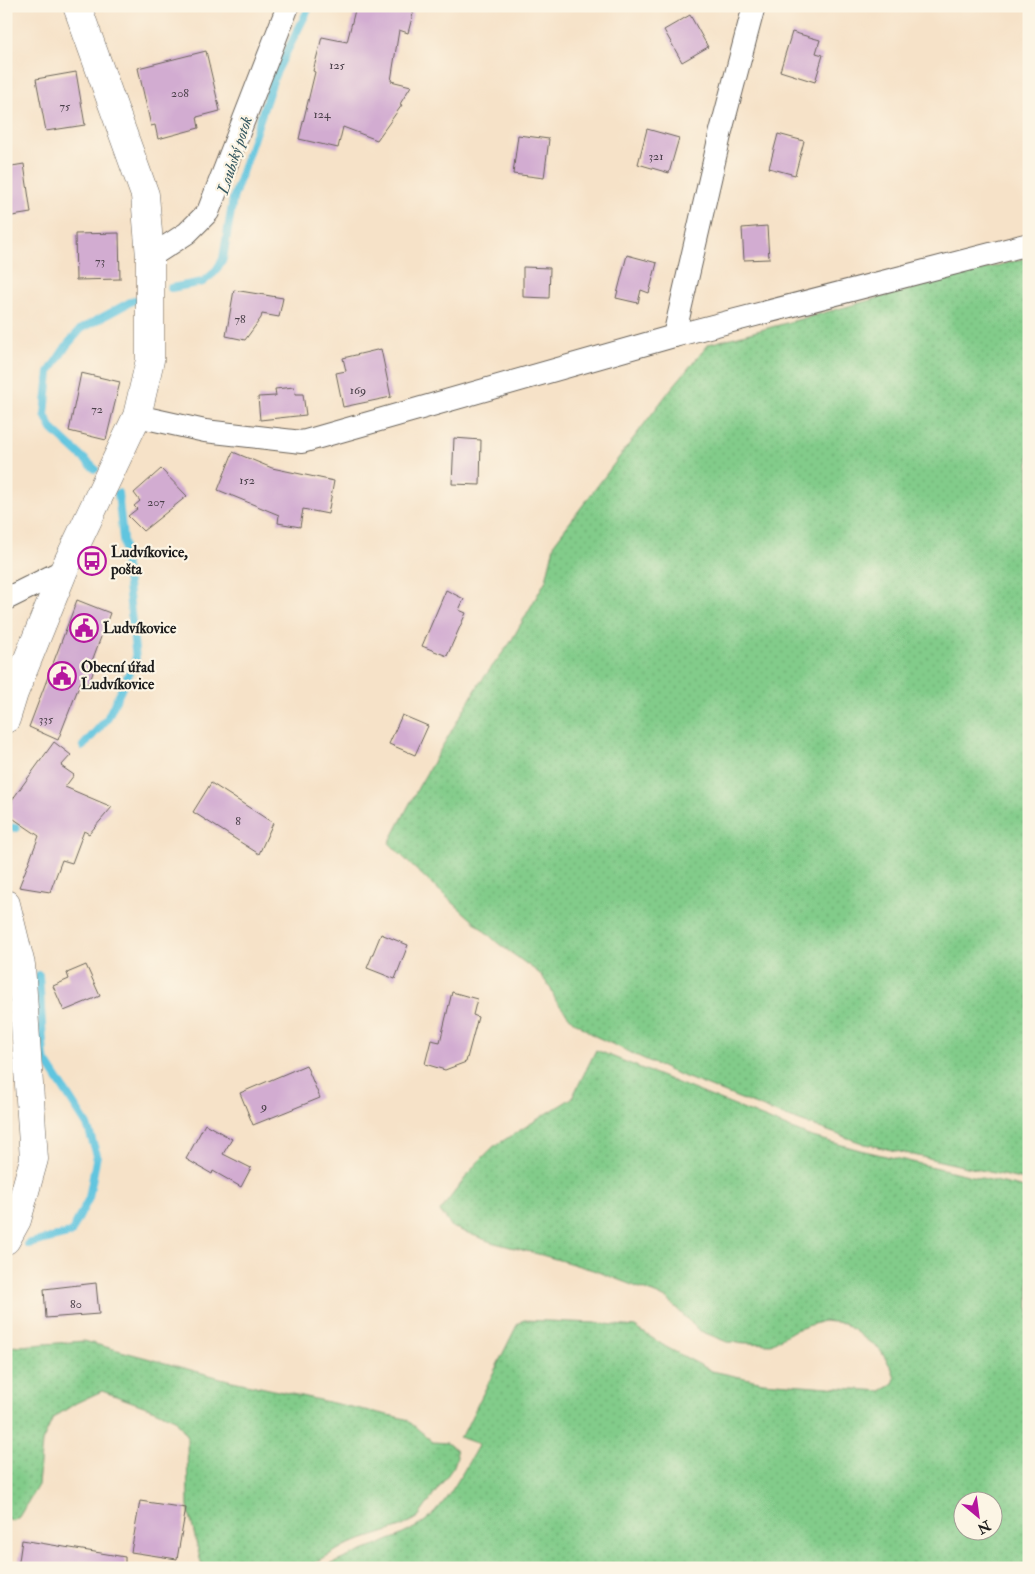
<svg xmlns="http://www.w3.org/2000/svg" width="1035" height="1574" viewBox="0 0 1035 1574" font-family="'IM FELL Double Pica',serif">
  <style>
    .green { fill: url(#green-dots); stroke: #4f7453; fill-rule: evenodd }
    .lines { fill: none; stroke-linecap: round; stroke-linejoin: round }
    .stream { stroke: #61c5df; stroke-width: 8 }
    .building { fill: #d2acd1 }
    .minor-casing { stroke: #686158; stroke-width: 24 }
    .tertiary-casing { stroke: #686158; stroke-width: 29 }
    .minor { stroke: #fff; stroke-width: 22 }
    .tertiary { stroke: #fff; stroke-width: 28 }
    .labels { text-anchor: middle; stroke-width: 4.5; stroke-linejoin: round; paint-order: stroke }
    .number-label { font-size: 12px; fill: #4a4049 }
    .poi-label { font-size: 15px; font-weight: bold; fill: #1c1c1c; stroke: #fcf5e5; text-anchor: start }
    .water-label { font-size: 16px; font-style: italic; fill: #345760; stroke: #fcf5e5 }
  </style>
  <defs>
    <pattern id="green-dots" width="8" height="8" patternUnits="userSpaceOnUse" patternTransform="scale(1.25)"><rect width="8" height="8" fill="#82cc8a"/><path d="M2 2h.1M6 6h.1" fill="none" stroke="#70af76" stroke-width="1.8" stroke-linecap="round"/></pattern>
  </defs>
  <rect width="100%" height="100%" fill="#fcf5e5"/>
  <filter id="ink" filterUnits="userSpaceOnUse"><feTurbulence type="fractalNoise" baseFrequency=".02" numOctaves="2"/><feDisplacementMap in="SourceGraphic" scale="10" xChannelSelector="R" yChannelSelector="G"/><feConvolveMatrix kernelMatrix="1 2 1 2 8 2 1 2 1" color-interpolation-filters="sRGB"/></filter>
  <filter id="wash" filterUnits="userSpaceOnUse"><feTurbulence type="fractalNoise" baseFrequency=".0096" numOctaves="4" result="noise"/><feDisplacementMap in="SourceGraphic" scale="20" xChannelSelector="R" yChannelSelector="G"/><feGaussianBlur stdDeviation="1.12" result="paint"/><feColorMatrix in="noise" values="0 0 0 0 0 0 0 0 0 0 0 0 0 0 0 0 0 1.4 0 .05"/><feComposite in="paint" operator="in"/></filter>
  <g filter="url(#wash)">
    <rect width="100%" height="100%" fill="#f6e2c8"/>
    <g class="green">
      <path d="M 1029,257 L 1029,1181 L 865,1144 L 774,1112 L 670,1071 L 595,1036 L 573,1021 L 556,1001 L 550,987 L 539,973 L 499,944 L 412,866 L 389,843 L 419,786 L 479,684 L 510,643 L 546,580 L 555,542 L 670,390 L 709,344 Z"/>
      <path d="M 596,1050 L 809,1136 L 860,1150 L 1029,1189 L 1029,1568 L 324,1568 C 354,1552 387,1544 416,1527 C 444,1512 463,1471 479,1444 L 459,1437 L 464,1432 L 517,1325 L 524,1320 L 595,1323 L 635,1327 L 666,1347 L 712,1371 L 763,1382 L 881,1391 L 892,1385 L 895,1379 L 892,1369 L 880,1350 L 844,1323 L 823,1321 L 795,1330 L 771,1344 L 727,1342 L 698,1330 L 668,1300 L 658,1295 L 593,1270 L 542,1255 L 491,1242 L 452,1227 L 440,1211 L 476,1164 L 493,1147 L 572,1098 ZM 962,1502 L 992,1502 L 992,1532 L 962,1532 Z"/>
      <path d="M 84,1341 L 228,1380 L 406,1419 L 433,1442 L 447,1443 L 456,1450 L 457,1457 L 454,1466 L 418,1517 L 401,1527 L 346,1545 L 306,1568 L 203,1568 L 201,1563 L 188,1507 L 187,1435 L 175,1419 L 152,1409 L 102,1391 L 76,1403 L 53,1418 L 42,1442 L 38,1485 L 19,1517 L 13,1521 L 6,1518 L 6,1347 Z"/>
    </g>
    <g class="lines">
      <g class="stream">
        <path d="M 171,288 L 203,282 L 215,272 L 223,259 L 233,199 L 275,75 L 310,6"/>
        <path d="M 95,469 L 52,429 L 45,415 L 49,372 L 67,345 L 81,329 L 134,300"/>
        <path d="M 83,746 L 107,719 L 136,659 L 118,493"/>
        <path d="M 6,827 L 16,828"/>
        <path d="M 28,1244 L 71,1233 L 89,1198 L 97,1155 L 87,1125 L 44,1058 L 39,975"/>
      </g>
    </g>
    <g id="blocks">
      <g class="building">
        <path d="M 356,6 L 415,6 L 408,33 L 399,30 L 391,81 L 411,86 L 400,104 L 402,105 L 377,140 L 343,127 L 338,148 L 299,139 L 315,72 L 313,71 L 322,37 L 347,42 Z"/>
        <path d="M 690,15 L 708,47 L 682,62 L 664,30 Z"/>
        <path d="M 792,32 L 820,40 L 816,53 L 823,55 L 815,82 L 780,71 Z"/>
        <path d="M 206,51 L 220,111 L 197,117 L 199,128 L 158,139 L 155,125 L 151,126 L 138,68 Z"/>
        <path d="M 76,72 L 85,125 L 46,131 L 36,79 Z"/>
        <path d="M 647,129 L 679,138 L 669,173 L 638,164 Z"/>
        <path d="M 778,134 L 804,141 L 795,175 L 769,168 Z"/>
        <path d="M 518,135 L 549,139 L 544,178 L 513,174 Z"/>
        <path d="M 24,164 L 31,213 L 6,217 L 6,167 Z"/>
        <path d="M 767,226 L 769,259 L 744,260 L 742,228 Z"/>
        <path d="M 119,233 L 120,279 L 76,280 L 75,234 Z"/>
        <path d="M 627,255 L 657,263 L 649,293 L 641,290 L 638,303 L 616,298 Z"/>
        <path d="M 523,267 L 550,268 L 549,298 L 523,297 Z"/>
        <path d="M 234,290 L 283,298 L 279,317 L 262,314 L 261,318 L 245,340 L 226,336 Z"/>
        <path d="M 381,349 L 391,397 L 343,407 L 336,373 L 346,371 L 343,358 Z"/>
        <path d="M 81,373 L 120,382 L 106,440 L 69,431 Z"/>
        <path d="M 294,387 L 295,394 L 303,394 L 306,415 L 260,420 L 258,397 L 276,396 L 275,389 Z"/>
        <path d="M 454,438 L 481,440 L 480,485 L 452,484 Z"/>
        <path d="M 233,452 L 272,468 L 334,481 L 328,514 L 303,509 L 300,527 L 278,523 L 279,515 L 218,490 Z"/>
        <path d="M 161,469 L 187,496 L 143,531 L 128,516 L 137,509 L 134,506 L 140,501 L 134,493 Z"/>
        <path d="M 446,590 L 464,599 L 459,610 L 466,613 L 447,656 L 422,646 Z"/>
        <path d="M 77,600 L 110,613 L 92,661 L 96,664 L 89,684 L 81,681 L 58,740 L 29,727 Z"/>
        <path d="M 402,715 L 428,726 L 415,755 L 389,744 Z"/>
        <path d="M 54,742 L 71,755 L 61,766 L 74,775 L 65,787 L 112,807 L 89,834 L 84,831 L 72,863 L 62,860 L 50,892 L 19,887 L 39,836 L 11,817 L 12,800 Z"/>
        <path d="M 211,783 L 273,823 L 259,854 L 193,812 Z"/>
        <path d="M 381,934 L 408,945 L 395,979 L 367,968 Z"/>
        <path d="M 86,965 L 100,996 L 64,1011 L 53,986 L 69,979 L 67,973 Z"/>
        <path d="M 452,992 L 477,999 L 473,1015 L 478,1017 L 466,1062 L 445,1070 L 425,1064 L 431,1040 L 440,1042 Z"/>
        <path d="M 306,1065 L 320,1098 L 253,1125 L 240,1093 Z"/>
        <path d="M 205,1124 L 232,1139 L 223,1154 L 251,1168 L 241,1187 L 213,1171 L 212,1174 L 186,1159 Z"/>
        <path d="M 96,1283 L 99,1314 L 46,1318 L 44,1289 Z"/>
        <path d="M 140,1501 L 186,1508 L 177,1559 L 131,1552 Z"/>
        <path d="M 22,1540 L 125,1557 L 125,1568 L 18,1568 Z"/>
      </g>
    </g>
  </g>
  <g filter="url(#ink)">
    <use href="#blocks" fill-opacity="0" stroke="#686158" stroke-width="1"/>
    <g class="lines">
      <defs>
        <g id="minor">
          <path d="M 150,257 L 187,233 L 208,212 L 288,6"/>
          <path d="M 674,336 L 721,131 L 754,6"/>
          <path d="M 137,416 L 205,431 L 302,442 L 674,336 L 1029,244"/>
          <path d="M 6,599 L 64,570"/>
        </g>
        <g id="tertiary">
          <path d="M 6,719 L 14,693 L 64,570 L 137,416 L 150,360 L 150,257 L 145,195 L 77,6"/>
          <path d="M 6,904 L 21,965 L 34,1159 L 17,1220 L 6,1240"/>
        </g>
      </defs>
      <use href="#minor" class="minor-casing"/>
      <use href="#tertiary" class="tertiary-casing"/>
      <use href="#minor" class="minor"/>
      <use href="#tertiary" class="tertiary"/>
    </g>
  </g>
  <defs>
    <symbol id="bus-ring" viewBox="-11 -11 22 22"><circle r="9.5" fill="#fcf5e5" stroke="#b5179e" stroke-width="1.5"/><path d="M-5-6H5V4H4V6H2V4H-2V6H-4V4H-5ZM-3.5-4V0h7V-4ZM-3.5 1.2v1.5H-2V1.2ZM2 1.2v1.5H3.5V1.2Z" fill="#b5179e"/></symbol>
    <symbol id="civic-ring" viewBox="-11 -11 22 22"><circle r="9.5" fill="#fcf5e5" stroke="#b5179e" stroke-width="1.5"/><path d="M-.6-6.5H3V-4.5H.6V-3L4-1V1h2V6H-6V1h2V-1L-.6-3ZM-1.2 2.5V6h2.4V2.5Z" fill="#b5179e"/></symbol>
  </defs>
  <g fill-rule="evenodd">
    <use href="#bus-ring" x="76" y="545" width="32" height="32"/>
    <use href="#civic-ring" x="68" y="612" width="32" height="32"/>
    <use href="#civic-ring" x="46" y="660" width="32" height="32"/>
  </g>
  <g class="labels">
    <g class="number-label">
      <text x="337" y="69">125</text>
      <text x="180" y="97">208</text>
      <text x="65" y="110">75</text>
      <text x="322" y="118">124</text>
      <text x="656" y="160">321</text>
      <text x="100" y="265">73</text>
      <text x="240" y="323">78</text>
      <text x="358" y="394">169</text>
      <text x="97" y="413">72</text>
      <text x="247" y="484">152</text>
      <text x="156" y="506">207</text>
      <text x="46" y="723">335</text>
      <text x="238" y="825">8</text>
      <text x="264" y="1110">9</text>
      <text x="76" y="1308">80</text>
    </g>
    <g class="poi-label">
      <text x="111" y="557">Ludvíkovice,<tspan x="111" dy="17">pošta</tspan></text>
      <text x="103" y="633">Ludvíkovice</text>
      <text x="81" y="672">Obecní úřad<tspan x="81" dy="17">Ludvíkovice</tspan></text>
    </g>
    <g class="water-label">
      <text transform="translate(234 155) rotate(-72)" y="6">Loubský potok</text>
    </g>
  </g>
  <rect width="1035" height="1574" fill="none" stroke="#fcf5e5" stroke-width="25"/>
  <g transform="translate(978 1516) rotate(151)"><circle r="24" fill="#fcf5e5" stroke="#a29e95"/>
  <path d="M0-4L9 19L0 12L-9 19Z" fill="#b5179e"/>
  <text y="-8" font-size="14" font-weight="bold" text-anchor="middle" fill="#1c1c1c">N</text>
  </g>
</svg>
